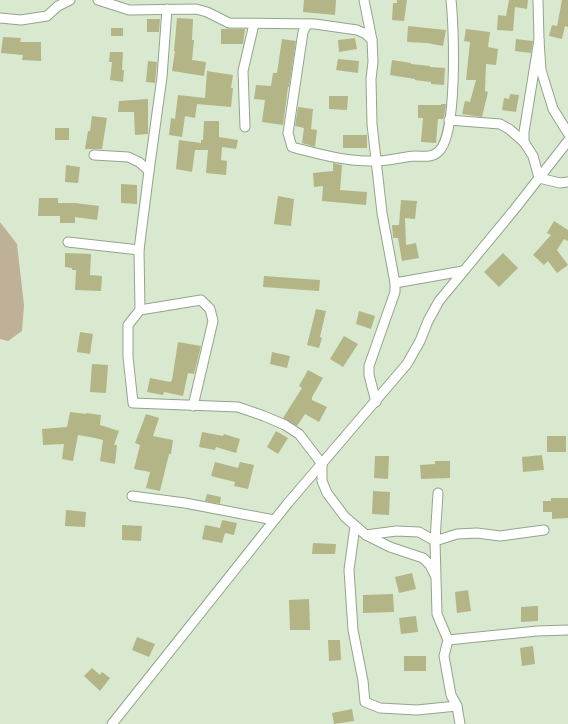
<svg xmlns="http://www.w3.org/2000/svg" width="568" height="724" viewBox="0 0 568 724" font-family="Karla,sans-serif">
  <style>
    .green { fill: #beb197 }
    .building { fill: #b3b586 }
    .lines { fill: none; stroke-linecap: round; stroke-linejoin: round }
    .minor-casing { stroke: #94a48c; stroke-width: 11 }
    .minor { stroke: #fff; stroke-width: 9 }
  </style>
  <rect width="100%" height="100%" fill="#d8e9cf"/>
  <path class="green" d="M 0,222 L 17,244 L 24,305 L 22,331 L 8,341 L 0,339 Z"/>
  <g class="building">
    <path d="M 304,0 L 336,0 L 335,15 L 303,12 Z"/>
    <path d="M 397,0 L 407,0 L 404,21 L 392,20 L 393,3 L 397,3 Z"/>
    <path d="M 509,0 L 528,0 L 527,9 L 515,7 L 513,31 L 497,30 L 498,15 L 506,16 Z"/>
    <path d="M 562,0 L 568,0 L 568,27 L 565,26 L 562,39 L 549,36 L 552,25 L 557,26 Z"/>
    <path d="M 177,18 L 193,19 L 192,40 L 194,40 L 192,60 L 206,62 L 204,76 L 172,71 L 175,51 L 174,51 Z"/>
    <path d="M 147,19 L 160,19 L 159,32 L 147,32 Z"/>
    <path d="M 408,26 L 446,30 L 443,46 L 427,43 L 407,42 Z"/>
    <rect x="111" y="28" width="12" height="8"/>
    <path d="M 221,29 L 245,29 L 243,44 L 221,44 Z"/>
    <path d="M 466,29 L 490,32 L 488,47 L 498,49 L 496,65 L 486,64 L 485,91 L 488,92 L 482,117 L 462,114 L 465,101 L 470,102 L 476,80 L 466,80 L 470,42 L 464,41 Z"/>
    <path d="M 3,37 L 21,38 L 20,42 L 41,42 L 41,61 L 22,60 L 23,55 L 1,53 Z"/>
    <path d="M 355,38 L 357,49 L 339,52 L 338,40 Z"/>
    <path d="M 282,39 L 296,41 L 289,87 L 288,87 L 283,125 L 262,122 L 265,100 L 254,99 L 256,85 L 271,86 L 273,73 L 277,73 Z"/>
    <path d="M 516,39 L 533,41 L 531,53 L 515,51 Z"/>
    <path d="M 110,52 L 123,52 L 122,70 L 124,70 L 123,82 L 110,80 L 112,62 L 109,62 Z"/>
    <path d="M 338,59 L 359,61 L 358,73 L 336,70 Z"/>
    <path d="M 392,60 L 411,63 L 411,64 L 430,66 L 430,67 L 445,68 L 444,85 L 431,84 L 431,82 L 415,80 L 415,79 L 390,75 Z"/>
    <path d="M 148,61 L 157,62 L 155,83 L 146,82 Z"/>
    <path d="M 207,71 L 233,75 L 231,88 L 233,88 L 231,107 L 197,104 L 195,118 L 185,116 L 182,137 L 169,135 L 171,118 L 175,119 L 178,95 L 205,98 Z"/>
    <path d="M 510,94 L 519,95 L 516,112 L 502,110 L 504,98 L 509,99 Z"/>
    <path d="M 329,96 L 348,96 L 347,110 L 329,109 Z"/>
    <path d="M 148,99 L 148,134 L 135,135 L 134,112 L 118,112 L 119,101 Z"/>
    <path d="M 441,104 L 446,104 L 444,117 L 443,119 L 438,119 L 436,143 L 421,142 L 423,118 L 418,118 L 418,105 L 441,105 Z"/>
    <path d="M 298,107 L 313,109 L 311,129 L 317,130 L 315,147 L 302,143 L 304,128 L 295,126 Z"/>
    <path d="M 92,116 L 107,118 L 102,149 L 85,149 L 88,131 L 90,131 Z"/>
    <path d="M 204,121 L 219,121 L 219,137 L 238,140 L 236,149 L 222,147 L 221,160 L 227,161 L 226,175 L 206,173 L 208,150 L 195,150 L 192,172 L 176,169 L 179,140 L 201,143 L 201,140 L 203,140 Z"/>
    <rect x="55" y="128" width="14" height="12"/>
    <rect x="343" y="135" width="24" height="13"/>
    <path d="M 333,163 L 342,165 L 340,190 L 367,192 L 366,205 L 322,201 L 323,186 L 314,187 L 313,173 L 333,171 Z"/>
    <path d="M 66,165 L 80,167 L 78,183 L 65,182 Z"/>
    <path d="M 121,184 L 137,185 L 137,204 L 121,203 Z"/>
    <path d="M 278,196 L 294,199 L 291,226 L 274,224 Z"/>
    <path d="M 39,198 L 58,198 L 58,203 L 75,203 L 99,206 L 97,220 L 75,217 L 75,223 L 60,223 L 60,216 L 38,216 Z"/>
    <path d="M 401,200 L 417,201 L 415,219 L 405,218 L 406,245 L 416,243 L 419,258 L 402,261 L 398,238 L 393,238 L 392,225 L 399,225 Z"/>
    <path d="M 554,221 L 568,230 L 568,241 L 564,239 L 557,250 L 568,265 L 557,273 L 548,261 L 544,265 L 533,255 L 551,235 L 547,233 Z"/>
    <path d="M 65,253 L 91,254 L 90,275 L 102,276 L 101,291 L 75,290 L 76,270 L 72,270 L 72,268 L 65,267 Z"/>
    <path d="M 503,253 L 518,268 L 499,287 L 484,272 Z"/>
    <path d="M 264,276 L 320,280 L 319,291 L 263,287 Z"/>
    <path d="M 316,309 L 326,311 L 320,337 L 322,338 L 319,348 L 307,345 Z"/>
    <path d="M 359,311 L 375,316 L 371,329 L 356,324 Z"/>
    <path d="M 80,332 L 93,334 L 90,354 L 77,352 Z"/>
    <path d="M 344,336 L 358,344 L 343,367 L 330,359 Z"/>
    <path d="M 178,342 L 201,346 L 194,374 L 188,373 L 183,396 L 164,392 L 163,395 L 147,392 L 150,378 L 170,382 L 172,380 Z"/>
    <path d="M 272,352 L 290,356 L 287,368 L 270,364 Z"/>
    <path d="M 92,364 L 108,365 L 106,393 L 90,392 Z"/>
    <path d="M 308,370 L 323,378 L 312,397 L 312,400 L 327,407 L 319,422 L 305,414 L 297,426 L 283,418 L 302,388 L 299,386 Z"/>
    <path d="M 70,412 L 86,414 L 86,413 L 101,415 L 100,425 L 119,431 L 114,445 L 117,445 L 115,464 L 100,461 L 103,440 L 95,438 L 78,435 L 73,461 L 62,459 L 64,444 L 43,445 L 42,429 L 67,427 Z"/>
    <path d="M 146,414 L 159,418 L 153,436 L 173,440 L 171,454 L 169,454 L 160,491 L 146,488 L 150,472 L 134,469 L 140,445 L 135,443 Z"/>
    <path d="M 276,431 L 288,438 L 278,454 L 267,447 Z"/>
    <path d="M 202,432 L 223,436 L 224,434 L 240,439 L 236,453 L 216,447 L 215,450 L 199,447 Z"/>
    <rect x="547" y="436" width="19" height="16"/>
    <path d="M 542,455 L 544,470 L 523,472 L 522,457 Z"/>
    <path d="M 375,456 L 389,456 L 388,479 L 374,478 Z"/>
    <path d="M 435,461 L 450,461 L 450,478 L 421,479 L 420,465 L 435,464 Z"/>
    <path d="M 215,462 L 238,468 L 240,462 L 254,465 L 248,489 L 234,486 L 235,482 L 211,476 Z"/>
    <path d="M 373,491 L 390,492 L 389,515 L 372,514 Z"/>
    <path d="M 207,494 L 221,497 L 220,504 L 205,501 Z"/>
    <path d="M 551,498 L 568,498 L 568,518 L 552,519 L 552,512 L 543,512 L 543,501 L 551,501 Z"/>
    <path d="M 66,510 L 86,512 L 85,527 L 65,526 Z"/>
    <path d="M 222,520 L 237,523 L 234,535 L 225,533 L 222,543 L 202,539 L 205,525 L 220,528 Z"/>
    <path d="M 122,525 L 142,526 L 141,541 L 122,540 Z"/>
    <path d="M 313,543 L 336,544 L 335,554 L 312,554 Z"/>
    <path d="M 412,573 L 416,589 L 399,593 L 395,577 Z"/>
    <path d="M 468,590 L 471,611 L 457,613 L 455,592 Z"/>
    <path d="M 393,594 L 394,612 L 363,613 L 363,595 Z"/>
    <path d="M 309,599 L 310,630 L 290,630 L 289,600 Z"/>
    <path d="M 538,606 L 538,621 L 521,622 L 521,607 Z"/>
    <path d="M 416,616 L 418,632 L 401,634 L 399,618 Z"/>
    <path d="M 137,637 L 155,644 L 149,657 L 132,650 Z"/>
    <path d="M 328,640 L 340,640 L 341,660 L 329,661 Z"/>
    <path d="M 533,646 L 535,664 L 522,666 L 520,648 Z"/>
    <rect x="404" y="656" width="22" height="15"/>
    <path d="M 92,668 L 100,675 L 102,672 L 110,678 L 100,691 L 84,676 Z"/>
    <path d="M 352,709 L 354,721 L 334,724 L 332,713 Z"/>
  </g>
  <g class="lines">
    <defs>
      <g id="minor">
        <path d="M 98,0 L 129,10 L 196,9 L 207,12 L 229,23 L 315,24 L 357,30 L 366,34 L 372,40 L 373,62 L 371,79 L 372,124 L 382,213 L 395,283 L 395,292 L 369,366 L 369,375 L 376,402"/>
        <path d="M 364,0 L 372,40"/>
        <path d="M 538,0 L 539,40 L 541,70 L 553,109 L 568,133"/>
        <path d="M 0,18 L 21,20 L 47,16 L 58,6 L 70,0"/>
        <path d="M 307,24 L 303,32 L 288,133 L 292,147 C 319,154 347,162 376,161 C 389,161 402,157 415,156 C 423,156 431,158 438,152 C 458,137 454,26 451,0"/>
        <path d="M 539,40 L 524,132 L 524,142 L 533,156 L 539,178 L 560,183 L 568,182"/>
        <path d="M 449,120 L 500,124 L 509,129 L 524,142"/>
        <path d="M 245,127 L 243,71 L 254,24"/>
        <path d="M 94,155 L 128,157 L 139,162 L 149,171 L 139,250 L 140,310 L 201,300 L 210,309 L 213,321 L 193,406"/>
        <path d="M 149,171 L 162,77 L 167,9"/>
        <path d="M 68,242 L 139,250"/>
        <path d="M 395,283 L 463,271"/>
        <path d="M 140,310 L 128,325 L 128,357 L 133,403 L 238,407 L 264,416 L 285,425 L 299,434 L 322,464 L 322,481 L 327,493 L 345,517 L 366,535 L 390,547 L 423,558 L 430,565 L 435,575"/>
        <path d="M 438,493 L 435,541 L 457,534 L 477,533 L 500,536 L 544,530"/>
        <path d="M 132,496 L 185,503 L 274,520"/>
        <path d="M 355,526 L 349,570 L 353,630 L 363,681 L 365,702 L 380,708 L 417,710 L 457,706"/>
        <path d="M 366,535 L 396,531 L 419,532 L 435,541 L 437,614 L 448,640 L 444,656 L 451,695 L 457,706 L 460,724"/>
        <path d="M 448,640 L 537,631 L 568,630"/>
        <path d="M 112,724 L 288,503 L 407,364 L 420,341 L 428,321 L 439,301 L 514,210 L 568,141"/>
      </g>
    </defs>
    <use href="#minor" class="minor-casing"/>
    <use href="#minor" class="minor"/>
  </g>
</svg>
